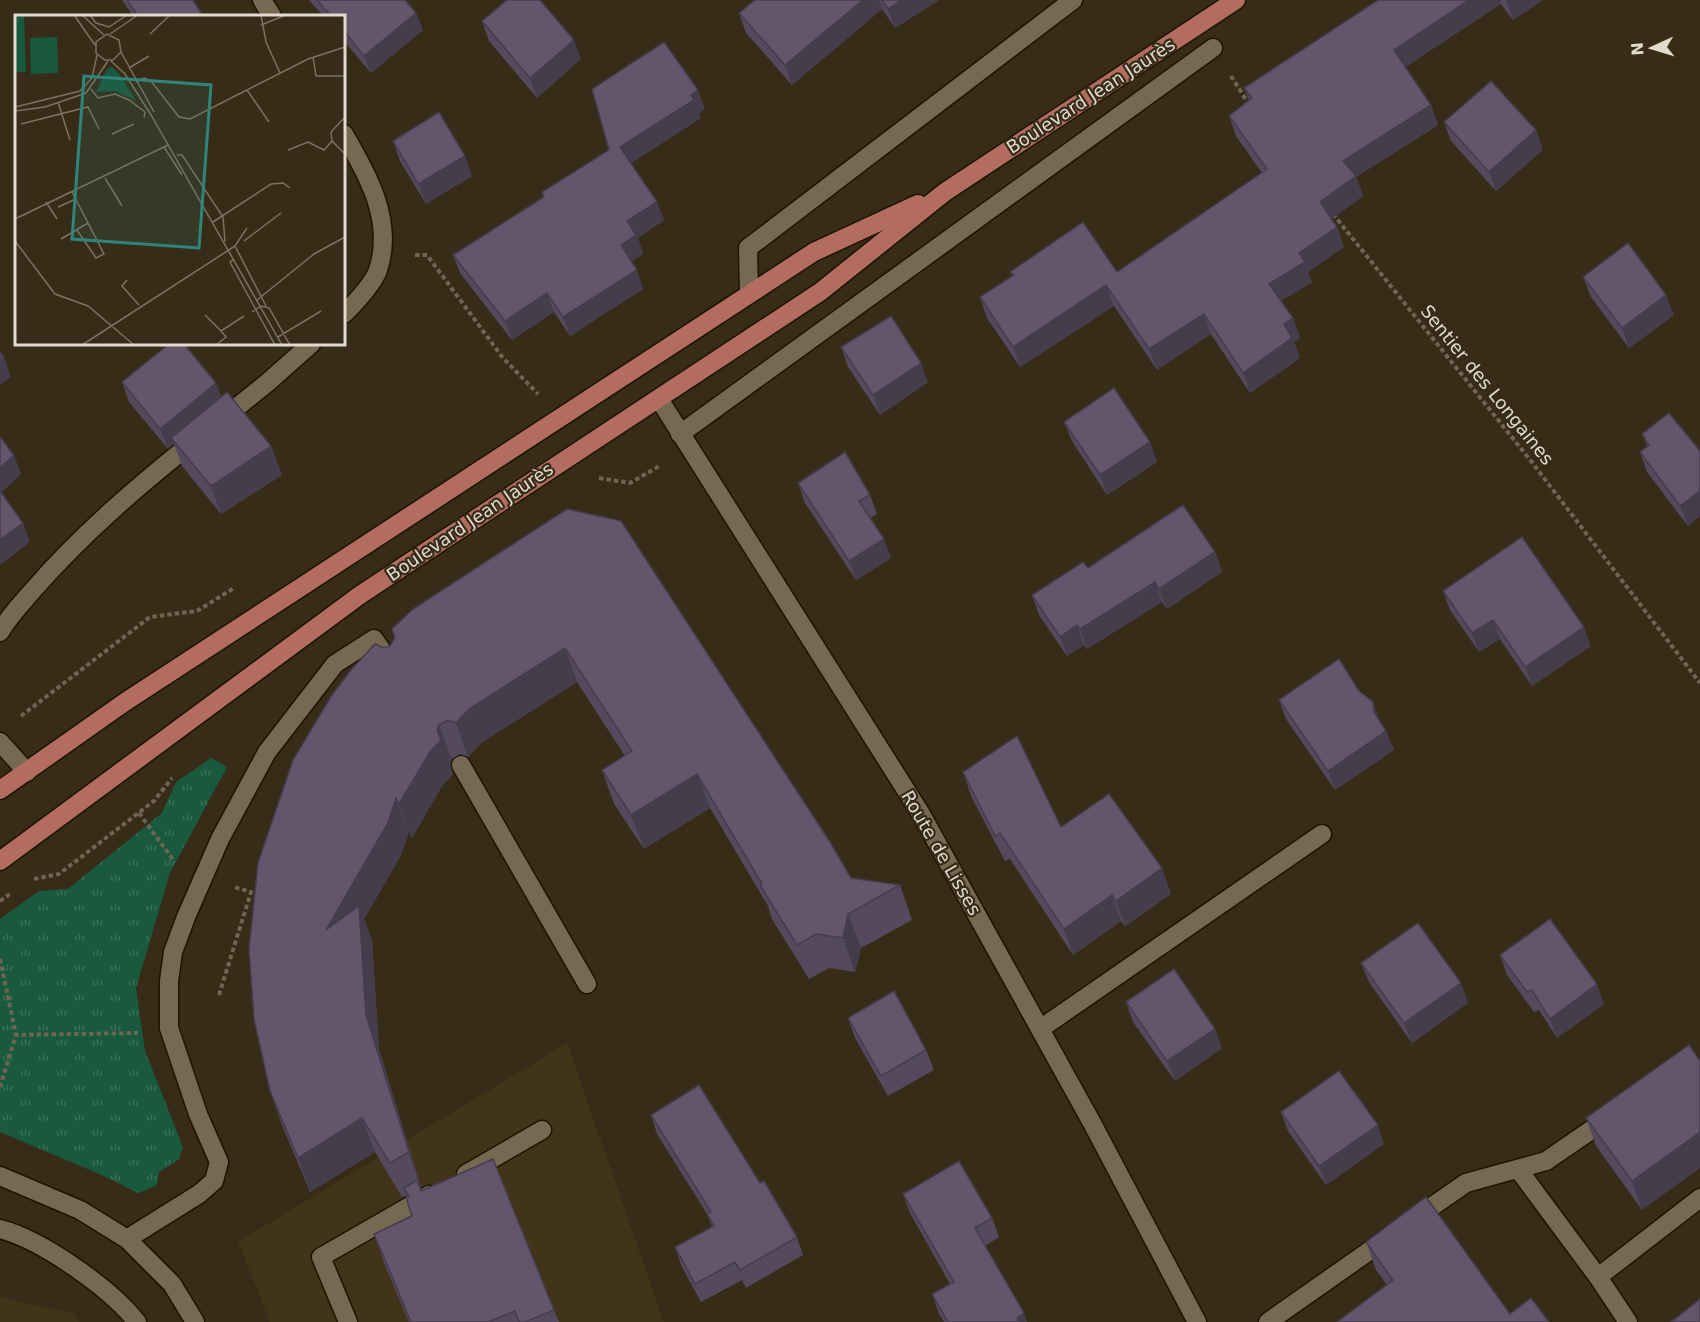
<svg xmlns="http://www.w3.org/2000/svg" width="1700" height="1322" viewBox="0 0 1700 1322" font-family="'DejaVu Sans',sans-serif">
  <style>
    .built { fill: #423418 }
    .grass { fill: url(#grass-tufts) }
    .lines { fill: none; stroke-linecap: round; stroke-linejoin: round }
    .lane-casing { stroke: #1e1401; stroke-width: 21 }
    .street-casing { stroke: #1e1401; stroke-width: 21 }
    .secondary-casing { stroke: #1e1401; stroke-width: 21 }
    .primary-casing { stroke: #1e1401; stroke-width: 21 }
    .path { stroke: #6e6552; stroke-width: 4; stroke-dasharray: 4.5 3; stroke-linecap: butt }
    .lane { stroke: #766952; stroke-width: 18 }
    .street { stroke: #766952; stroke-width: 18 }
    .secondary { stroke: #766952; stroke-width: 18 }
    .primary { stroke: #b26d60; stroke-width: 18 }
    .wall { fill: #554a5d }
    .shaded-wall { fill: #453c4c }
    .building { fill: #63566c; stroke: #453c4c; stroke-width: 1.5 }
    .labels { text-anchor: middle; stroke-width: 4.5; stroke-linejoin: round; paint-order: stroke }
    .street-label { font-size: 18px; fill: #e1dacd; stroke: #372c17 }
    .inset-road { fill: none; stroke: #7b7260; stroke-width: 1.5 }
    .view { fill: #2e857c; fill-opacity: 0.15; stroke: #2e857c; stroke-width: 3 }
    .inset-edge { fill: none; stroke: #e1dacd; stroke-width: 3 }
  </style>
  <defs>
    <pattern id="grass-tufts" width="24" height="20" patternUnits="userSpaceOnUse" patternTransform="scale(1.5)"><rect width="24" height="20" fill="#19593d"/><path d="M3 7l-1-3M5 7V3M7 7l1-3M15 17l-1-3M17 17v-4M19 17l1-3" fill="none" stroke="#3a7058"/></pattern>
  </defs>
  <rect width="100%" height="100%" fill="#372c17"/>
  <g class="built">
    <path d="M 567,1043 L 664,1322 L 270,1322 L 238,1242 Z"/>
    <path d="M 0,1297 L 75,1314 L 79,1322 L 0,1322 Z"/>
  </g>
  <path class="grass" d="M 211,758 L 227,767 L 170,873 L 136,988 L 145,1051 L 183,1147 L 179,1159 L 159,1172 L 157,1185 L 138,1193 L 104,1176 L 0,1132 L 0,919 L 39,891 L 68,889 L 162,813 L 176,782 Z"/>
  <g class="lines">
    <defs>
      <g id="lane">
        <path d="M 749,294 L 748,248 L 1073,0"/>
        <path d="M 680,434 L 1213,48"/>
        <path d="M 461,765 L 587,984"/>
        <path d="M 1040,1029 L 1322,834"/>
        <path d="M 1518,1169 L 1598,1277 L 1628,1322"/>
        <path d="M 466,1174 L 542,1130"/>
        <path d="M 1414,1219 L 1466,1183 L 1546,1161 L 1610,1117"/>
        <path d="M 127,1239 L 199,1194 L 214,1181 L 219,1162 L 198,1114 L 169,1028 L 169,981 L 173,952 L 186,917 L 220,839 L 267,752 L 335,664 L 374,639 L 392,665"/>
        <path d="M 1598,1277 L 1700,1198"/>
        <path d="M 348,1322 L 321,1257 L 429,1195"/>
        <path d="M 1268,1322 L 1389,1237"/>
      </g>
      <g id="street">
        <path d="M 262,0 L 272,16"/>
        <path d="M 344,134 C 368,175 394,221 378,270 C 373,284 355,303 344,314"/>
        <path d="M 221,420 L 267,383 L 311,344"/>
        <path d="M 0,632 C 9,616 22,603 34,589 C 83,533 139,485 197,439"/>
        <path d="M 0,742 L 27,772"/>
      </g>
      <g id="secondary">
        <path d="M 659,399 L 921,814 L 1092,1123 L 1197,1322"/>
        <path d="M 0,1176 L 80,1210 L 127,1239 L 172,1284 L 195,1322"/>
        <path d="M 0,1229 C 42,1240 110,1288 137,1322"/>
      </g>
      <g id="primary">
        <path d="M 0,790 L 125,702 L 814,252 L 918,204"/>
        <path d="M 0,861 L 360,595 L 820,292 L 945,192 L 1236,0"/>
      </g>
    </defs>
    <use href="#lane" class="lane-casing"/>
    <use href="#street" class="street-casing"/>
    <use href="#secondary" class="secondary-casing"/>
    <use href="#primary" class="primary-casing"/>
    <g class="path">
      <path d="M 1231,76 L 1250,106"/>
      <path d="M 1333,214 L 1531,461 L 1700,683"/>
      <path d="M 415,255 L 427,255 L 503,358 L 538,394"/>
      <path d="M 599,478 L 630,483 L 661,465"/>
      <path d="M 21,716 L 150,617 L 197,611 L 234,588"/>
      <path d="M 139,813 L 174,861"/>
      <path d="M 34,879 L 59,874 L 154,801 L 172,778"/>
      <path d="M 0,901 L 10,894"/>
      <path d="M 0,959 L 16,1035"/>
      <path d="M 219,995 L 251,892 L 234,887"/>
      <path d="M 0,1087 L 16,1035 L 138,1033"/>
    </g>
    <use href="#lane" class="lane"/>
    <use href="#street" class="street"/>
    <use href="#secondary" class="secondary"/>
    <use href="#primary" class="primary"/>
  </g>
  <g class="wall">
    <path d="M 122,0 L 193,0 L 203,16 L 133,16 Z"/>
    <path d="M 309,0 L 405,0 L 416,13 L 423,30 L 371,73 L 344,41 L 344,16 L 323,16 Z"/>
    <path d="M 755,0 L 939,0 L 895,28 L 882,9 L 792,85 L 746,33 L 739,13 Z"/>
    <path d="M 1378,0 L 1543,0 L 1513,20 L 1501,4 L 1405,67 L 1431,105 L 1438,125 L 1356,177 L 1363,196 L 1331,219 L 1337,227 L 1344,247 L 1308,272 L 1312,282 L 1281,301 L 1293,318 L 1300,338 L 1294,342 L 1300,358 L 1250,393 L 1211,334 L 1157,370 L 1114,306 L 1020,367 L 987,318 L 980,297 L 1012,276 L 1010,272 L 1117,272 L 1262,173 L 1236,136 L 1229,116 L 1249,100 L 1244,88 Z"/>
    <path d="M 482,21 L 581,59 L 537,98 L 489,41 Z"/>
    <path d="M 705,109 L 699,113 L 701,118 L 631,163 L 664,220 L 638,238 L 643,254 L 631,262 L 643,289 L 570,336 L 554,312 L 512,340 L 460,273 L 453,255 L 543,197 L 542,192 Z"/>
    <path d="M 1444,122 L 1536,130 L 1543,150 L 1496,191 L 1451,141 Z"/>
    <path d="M 393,141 L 472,176 L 426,204 L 400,161 Z"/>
    <path d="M 1583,277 L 1674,315 L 1629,348 L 1591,297 Z"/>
    <path d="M 841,347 L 928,382 L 880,415 L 848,367 Z"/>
    <path d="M 122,382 L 221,397 L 271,446 L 282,475 L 221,514 L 182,466 L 174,444 L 168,449 L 129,402 Z"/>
    <path d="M 1669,413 L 1688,526 L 1647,472 L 1640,452 L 1647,446 L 1642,434 Z"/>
    <path d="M 1064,422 L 1157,462 L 1107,495 L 1072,441 Z"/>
    <path d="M 798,483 L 870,495 L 877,514 L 870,518 L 891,558 L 856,580 L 805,503 Z"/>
    <path d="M 567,509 L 851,878 L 900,885 L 912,920 L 861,948 L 855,972 L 829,968 L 809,979 L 772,919 L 768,906 L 710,808 L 644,849 L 614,804 L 602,770 L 625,756 L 577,682 L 481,743 L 468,757 L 460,754 L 452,759 L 450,765 L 453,774 L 442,786 L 412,838 L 409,832 L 400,857 L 364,919 L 372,940 L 379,1049 L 421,1187 L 420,1187 L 421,1190 L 554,1310 L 559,1322 L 409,1322 L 384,1263 L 374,1234 L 412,1216 L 406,1195 L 402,1197 L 375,1152 L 310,1192 L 282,1125 L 270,1091 L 390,646 Z"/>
    <path d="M 1215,552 L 1222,572 L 1167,609 L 1162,602 L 1087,649 L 1084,645 L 1067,656 L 1039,615 L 1032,595 L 1088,568 Z"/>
    <path d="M 1443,591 L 1591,646 L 1532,686 L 1500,639 L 1479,652 L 1450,610 Z"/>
    <path d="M 1279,700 L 1380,722 L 1386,731 L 1394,750 L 1335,790 L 1286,719 Z"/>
    <path d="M 963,772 L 1061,827 L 1171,894 L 1125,926 L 1121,921 L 1073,955 L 1010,859 L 1005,861 L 972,798 Z"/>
    <path d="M 1500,955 L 1604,1004 L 1557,1038 L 1539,1010 L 1534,1012 L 1507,975 Z"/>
    <path d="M 1361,963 L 1468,1003 L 1412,1043 L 1369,982 Z"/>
    <path d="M 1126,1002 L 1222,1048 L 1175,1081 L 1133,1022 Z"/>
    <path d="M 848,1018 L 926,1050 L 934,1070 L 888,1096 L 855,1038 Z"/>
    <path d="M 1700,1061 L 1642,1210 L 1596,1146 L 1586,1118 Z"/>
    <path d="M 1281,1112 L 1384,1144 L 1326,1185 L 1288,1131 Z"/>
    <path d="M 651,1115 L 760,1183 L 797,1237 L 803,1255 L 746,1288 L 742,1280 L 701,1302 L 681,1265 L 675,1247 L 712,1227 L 707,1214 L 657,1134 Z"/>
    <path d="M 903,1194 L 992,1218 L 999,1237 L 985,1246 L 1027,1322 L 944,1322 L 939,1314 L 932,1294 L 950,1284 L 910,1213 Z"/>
    <path d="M 1366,1242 L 1510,1314 L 1387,1285 L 1376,1270 Z"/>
  </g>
  <g class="shaded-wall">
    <path d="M 863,0 L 879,0 L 882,9 L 792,85 L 785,65 Z"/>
    <path d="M 901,0 L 939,0 L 895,28 L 888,9 Z"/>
    <path d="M 1469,0 L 1500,0 L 1501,4 L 1401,70 L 1394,50 Z"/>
    <path d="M 1506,0 L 1543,0 L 1513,20 Z"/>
    <path d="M 416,13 L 423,30 L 371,73 L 364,56 Z"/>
    <path d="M 574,40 L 581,59 L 537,98 L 530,78 Z"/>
    <path d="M 698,90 L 705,109 L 699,113 L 701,118 L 627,166 L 620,147 Z"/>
    <path d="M 1431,105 L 1438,125 L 1356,177 L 1363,196 L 1327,222 L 1320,202 L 1343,161 Z"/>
    <path d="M 1536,130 L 1543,150 L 1496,191 L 1489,172 Z"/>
    <path d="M 465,156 L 472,176 L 426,204 L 418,184 Z"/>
    <path d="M 657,202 L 664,220 L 638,238 L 643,254 L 628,264 L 621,245 L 627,221 Z"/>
    <path d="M 1337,227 L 1344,247 L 1308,272 L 1312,282 L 1276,304 L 1269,284 L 1299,253 Z"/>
    <path d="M 637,270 L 643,289 L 570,336 L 563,317 Z"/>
    <path d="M 1106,285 L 1114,306 L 1020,367 L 1013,347 Z"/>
    <path d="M 547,293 L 554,312 L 512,340 L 505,321 Z"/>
    <path d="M 1666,295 L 1674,315 L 1629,348 L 1622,328 Z"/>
    <path d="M 1204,314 L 1211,334 L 1157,370 L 1149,349 Z"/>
    <path d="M 1293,318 L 1300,338 L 1294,342 L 1300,358 L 1250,393 L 1243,373 L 1284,324 Z"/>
    <path d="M 4,357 L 11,377 L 0,385 L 0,360 Z"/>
    <path d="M 921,363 L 928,382 L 880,415 L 873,395 Z"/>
    <path d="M 216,383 L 224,403 L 171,438 L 174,444 L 168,449 L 160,429 Z"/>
    <path d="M 1150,442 L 1157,462 L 1107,495 L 1100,475 Z"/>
    <path d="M 271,446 L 282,475 L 221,514 L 211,486 Z"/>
    <path d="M 14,455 L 21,474 L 0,494 L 0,468 Z"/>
    <path d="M 1700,491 L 1700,516 L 1688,526 L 1680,506 Z"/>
    <path d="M 23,523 L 30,542 L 0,565 L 0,540 Z"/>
    <path d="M 884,539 L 891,558 L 856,580 L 849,561 Z"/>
    <path d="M 1215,552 L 1222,572 L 1167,609 L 1159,589 Z"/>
    <path d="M 1155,582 L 1162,602 L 1087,649 L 1080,629 Z"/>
    <path d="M 1493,620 L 1500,639 L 1479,652 L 1472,633 Z"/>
    <path d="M 1077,625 L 1084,645 L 1067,656 L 1060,637 Z"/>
    <path d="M 1584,627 L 1591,646 L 1532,686 L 1525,667 Z"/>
    <path d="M 565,648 L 577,682 L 481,743 L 468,757 L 456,723 L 469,709 Z"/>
    <path d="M 1373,702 L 1380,722 L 1374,712 Z"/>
    <path d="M 439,725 L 452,759 L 450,765 L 453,774 L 442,786 L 412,838 L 399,804 L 437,731 Z"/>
    <path d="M 1386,731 L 1394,750 L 1335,790 L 1328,771 Z"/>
    <path d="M 697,774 L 710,808 L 644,849 L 631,815 Z"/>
    <path d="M 396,798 L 409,832 L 400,857 L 364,919 L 372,940 L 379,1049 L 421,1187 L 326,930 Z"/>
    <path d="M 1162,868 L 1171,894 L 1125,926 L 1116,901 Z"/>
    <path d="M 1112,895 L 1121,921 L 1073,955 L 1064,929 Z"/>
    <path d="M 848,914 L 861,948 L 855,972 L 843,938 Z"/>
    <path d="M 1461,983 L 1468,1003 L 1412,1043 L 1404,1023 Z"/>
    <path d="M 1597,984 L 1604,1004 L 1557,1038 L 1550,1019 Z"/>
    <path d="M 1215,1029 L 1222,1048 L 1175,1081 L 1167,1061 Z"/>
    <path d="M 362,1118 L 375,1152 L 310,1192 L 298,1158 Z"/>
    <path d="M 1378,1125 L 1384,1144 L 1326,1185 L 1319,1166 Z"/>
    <path d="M 1700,1132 L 1700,1168 L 1642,1210 L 1632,1181 Z"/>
    <path d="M 1024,1313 L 1027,1322 L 1019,1322 L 1017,1318 Z"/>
  </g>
  <g class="building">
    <path d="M 127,0 L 193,0 L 203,16 L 138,16 Z"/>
    <path d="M 317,0 L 405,0 L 416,13 L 364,56 L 344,31 L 344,16 L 331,16 Z"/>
    <path d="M 507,0 L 540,0 L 574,40 L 530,78 L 482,21 Z"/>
    <path d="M 755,0 L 863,0 L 785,65 L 739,13 Z"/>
    <path d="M 882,0 L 901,0 L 888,9 Z"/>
    <path d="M 1378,0 L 1469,0 L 1394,50 L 1431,105 L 1343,161 L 1356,176 L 1320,202 L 1337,227 L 1299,253 L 1305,262 L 1269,284 L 1293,318 L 1284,324 L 1292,338 L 1243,373 L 1204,314 L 1149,349 L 1106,285 L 1013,347 L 980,297 L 1014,275 L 1010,272 L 1083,222 L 1117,272 L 1267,169 L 1229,116 L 1252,98 L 1244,88 Z"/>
    <path d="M 664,42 L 698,90 L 691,95 L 694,100 L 620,147 L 657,202 L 627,221 L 636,235 L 621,245 L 637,270 L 563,317 L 547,293 L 505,321 L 453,255 L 544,197 L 542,192 L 609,150 L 592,89 Z"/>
    <path d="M 1491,81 L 1536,130 L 1489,172 L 1444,122 Z"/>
    <path d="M 439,112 L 465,156 L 418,184 L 393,141 Z"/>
    <path d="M 1628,243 L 1666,295 L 1622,328 L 1583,277 Z"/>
    <path d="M 891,316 L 921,363 L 873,395 L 841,347 Z"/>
    <path d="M 169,344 L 184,344 L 216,383 L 160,429 L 122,382 Z"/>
    <path d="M 0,352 L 4,357 L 0,360 Z"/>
    <path d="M 1114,388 L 1150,442 L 1100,475 L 1064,422 Z"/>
    <path d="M 227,392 L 271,446 L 211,486 L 171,438 Z"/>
    <path d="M 1669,413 L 1700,451 L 1700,491 L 1680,506 L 1640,452 L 1649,445 L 1642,434 Z"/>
    <path d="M 0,437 L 14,455 L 0,468 Z"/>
    <path d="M 845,452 L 870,495 L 859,501 L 884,539 L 849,561 L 798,483 Z"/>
    <path d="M 0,491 L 23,523 L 0,540 Z"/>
    <path d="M 1183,505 L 1215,552 L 1159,589 L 1155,582 L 1080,629 L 1077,625 L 1060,637 L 1032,595 L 1083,562 L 1088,568 Z"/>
    <path d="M 567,509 L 621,521 L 830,842 L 851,878 L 900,885 L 848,914 L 843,938 L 816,934 L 797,945 L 760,885 L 762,884 L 697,774 L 631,815 L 602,770 L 632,751 L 565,648 L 469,709 L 456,723 L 448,720 L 439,725 L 437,731 L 441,740 L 430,752 L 399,804 L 396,798 L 388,823 L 326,930 L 359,906 L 366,1015 L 409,1152 L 390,1163 L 362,1118 L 298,1158 L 270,1091 L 254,1019 L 249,949 L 258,863 L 293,760 L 332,695 L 351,670 L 375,644 L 384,648 L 390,646 L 395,637 L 392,629 L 413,609 Z"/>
    <path d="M 1522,537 L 1584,627 L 1525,667 L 1493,620 L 1472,633 L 1443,591 Z"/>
    <path d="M 1339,659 L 1359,691 L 1373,702 L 1374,712 L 1386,731 L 1328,771 L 1279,700 Z"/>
    <path d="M 1017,736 L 1061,827 L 1109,794 L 1162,868 L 1116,901 L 1112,895 L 1064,929 L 1000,833 L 995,836 L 963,772 Z"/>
    <path d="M 1550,919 L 1597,984 L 1550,1019 L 1532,990 L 1527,992 L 1500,955 Z"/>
    <path d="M 1418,923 L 1461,983 L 1404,1023 L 1361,963 Z"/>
    <path d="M 1174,969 L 1215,1029 L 1167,1061 L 1126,1002 Z"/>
    <path d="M 894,991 L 926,1050 L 881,1076 L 848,1018 Z"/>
    <path d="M 1689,1045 L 1700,1061 L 1700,1132 L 1632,1181 L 1586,1118 Z"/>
    <path d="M 1339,1071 L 1378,1125 L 1319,1166 L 1281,1112 Z"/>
    <path d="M 699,1085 L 760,1183 L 764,1181 L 797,1237 L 740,1270 L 735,1262 L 695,1284 L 675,1247 L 714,1226 L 707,1214 L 711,1212 L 651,1115 Z"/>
    <path d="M 493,1159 L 554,1310 L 525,1322 L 519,1322 L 515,1311 L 488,1322 L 411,1322 L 374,1234 L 412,1216 L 406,1197 L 409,1196 L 404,1188 L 417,1180 L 421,1191 Z"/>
    <path d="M 959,1161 L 992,1218 L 975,1228 L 1024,1313 L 1017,1318 L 1020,1322 L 948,1322 L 932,1294 L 954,1282 L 903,1194 Z"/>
    <path d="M 1426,1197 L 1510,1314 L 1531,1298 L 1549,1322 L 1337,1322 L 1393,1280 L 1366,1242 Z"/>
    <path d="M 1700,1299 L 1700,1322 L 1671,1322 Z"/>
  </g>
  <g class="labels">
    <g class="street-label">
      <text transform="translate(1091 96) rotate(-33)" y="6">Boulevard Jean Jaurès</text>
      <text transform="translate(1487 385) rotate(51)" y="6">Sentier des Longaines</text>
      <text transform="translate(470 522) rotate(-34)" y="6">Boulevard Jean Jaurès</text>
      <text transform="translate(941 853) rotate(60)" y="6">Route de Lisses</text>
    </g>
  </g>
  <g transform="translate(15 15)">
    <rect width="330" height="330" fill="#372c17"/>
    <path d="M 97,52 L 105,60 L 121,86 L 100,76 L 81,77 L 92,54 Z" fill="#19593d"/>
    <path d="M 0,0 L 9,0 L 11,57 L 0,57 ZM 42,22 L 43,58 L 16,59 L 15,23 Z" fill="#19593d"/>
    <path class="inset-road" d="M 59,0 L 80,30M 67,0 L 89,20M 75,0 L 81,8 L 94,12 L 112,0M 246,0 L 251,27 L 265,58M 246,10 L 271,0M 95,19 L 123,0M 135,19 L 155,0M 106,37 L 98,45 L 90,45 L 81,38 L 81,27 L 92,19 L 104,25 L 106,37 L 139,97M 298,42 L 301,61 L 330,61M 96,46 L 110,59 L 136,100 L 267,330M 114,53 L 134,41M 121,67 L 129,63 L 136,66 L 164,102 L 175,104 L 293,44 L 330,32M 76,74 L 83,83 L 100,79 L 114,85 L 130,97 L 129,103M 232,75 L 254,107M 43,87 L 55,125M 0,92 L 65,76 L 77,63 L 82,40M 0,96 L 30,92 L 71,78 L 93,46M 6,109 L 73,92 L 84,114M 97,119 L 119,109M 317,126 L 330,139M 149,132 L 167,160M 273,135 L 293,127 L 309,135 L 317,126 L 316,117 L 330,102M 162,140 L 167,140 L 208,202 L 210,227M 90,163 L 107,191M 57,177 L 89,239 L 81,243 L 62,215M 31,187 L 42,204M 43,192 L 61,184M 0,204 L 153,130M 198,207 L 256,169 L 268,168 L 275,173M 46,224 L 73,208M 0,226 L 40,279 L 73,291 L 119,330M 229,226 L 266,198M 220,231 L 251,291M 219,244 L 215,247 L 260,330M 112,265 L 107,271 L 124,290M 242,285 L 299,239 L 330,222M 237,297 L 246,291 L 254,293 L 275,330M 190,300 L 206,316M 263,322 L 306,296M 67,330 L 220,231 L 232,213M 201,330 L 211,322 L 206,316 L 229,301"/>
    <path class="view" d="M 69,61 L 196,70 L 184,233 L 57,224 Z"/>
    <rect width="330" height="330" class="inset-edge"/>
  </g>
  <g transform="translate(1652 48) rotate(266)" stroke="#372c17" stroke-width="4.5" paint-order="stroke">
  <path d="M0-4.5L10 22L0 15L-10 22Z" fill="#e1dacd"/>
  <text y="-9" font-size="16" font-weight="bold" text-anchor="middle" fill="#e1dacd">N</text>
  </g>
</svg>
